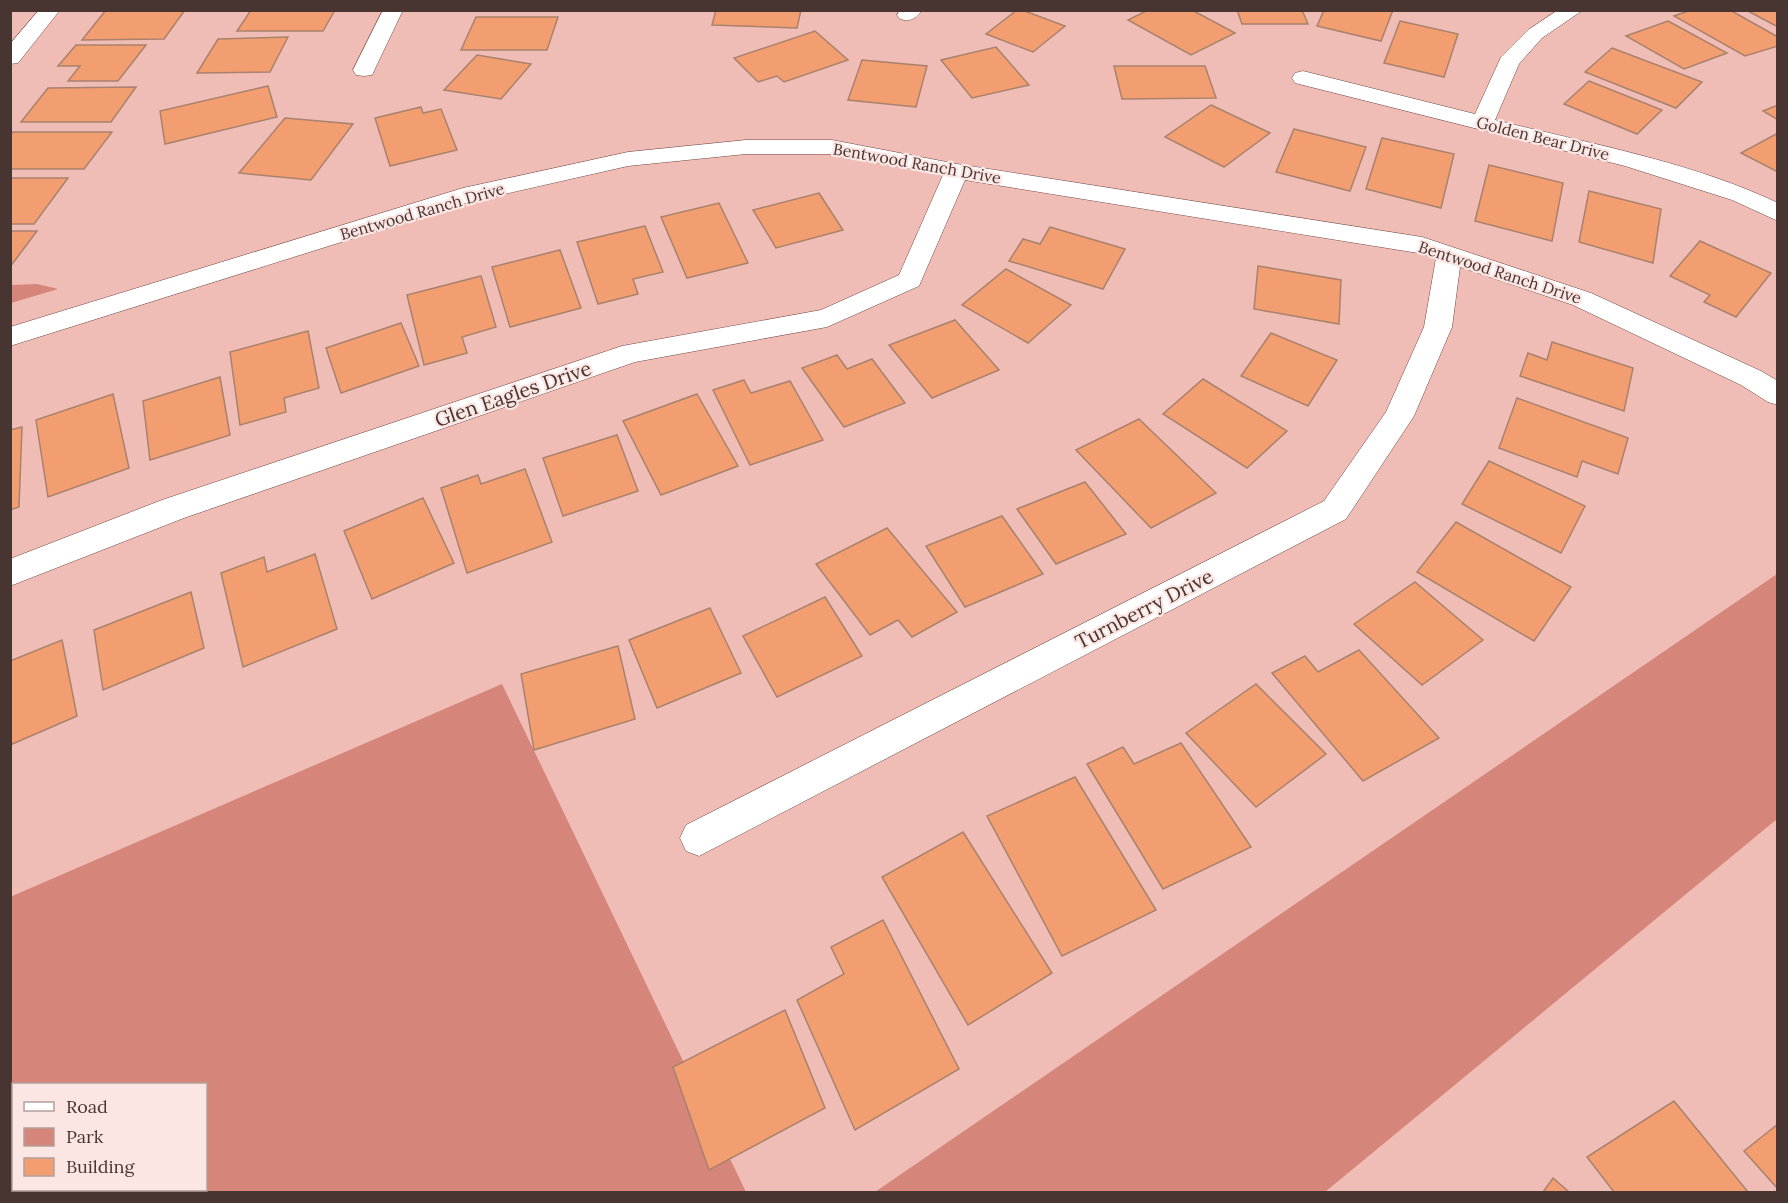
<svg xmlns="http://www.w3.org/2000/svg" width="1788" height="1203" viewBox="0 0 1788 1203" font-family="Lora,serif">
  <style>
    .green { fill: #d58579; fill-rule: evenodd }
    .building { fill: #f39e70; stroke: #a9816c; stroke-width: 1.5 }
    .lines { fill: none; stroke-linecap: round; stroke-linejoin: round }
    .minor-casing { stroke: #714741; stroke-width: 1 }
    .minor { fill: #fff; fill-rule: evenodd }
    .labels { text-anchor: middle; stroke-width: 4.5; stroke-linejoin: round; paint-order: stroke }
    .far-street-label { font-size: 16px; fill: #483430; stroke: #fbe6e3 }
    .street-label { font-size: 20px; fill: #483430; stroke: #fbe6e3 }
  </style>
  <rect width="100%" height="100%" fill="#efbdb5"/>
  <g class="green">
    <path d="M 37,284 L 58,289 L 11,303 L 11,285 Z"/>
    <path d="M 1777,574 L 1777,819 L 1325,1192 L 875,1192 Z"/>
    <path d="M 502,684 L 746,1192 L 11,1192 L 10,897 ZM 14,1084 L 206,1084 L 206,1190 L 14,1190 Z"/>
  </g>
  <g class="building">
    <path d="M 106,10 L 185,10 L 164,39 L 82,40 Z"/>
    <path d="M 251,10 L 335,10 L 323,31 L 237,31 Z"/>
    <path d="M 716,10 L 801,10 L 797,28 L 712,25 Z"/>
    <path d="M 1017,10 L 1022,10 L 1065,26 L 1033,52 L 986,34 Z"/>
    <path d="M 1148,10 L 1192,10 L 1235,33 L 1191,55 L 1128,20 Z"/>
    <path d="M 1237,10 L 1302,10 L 1308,24 L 1242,24 Z"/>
    <path d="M 1324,10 L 1393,10 L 1381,41 L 1317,26 Z"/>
    <path d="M 1691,10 L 1730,10 L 1778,37 L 1778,46 L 1745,56 L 1674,16 Z"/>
    <path d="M 1746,10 L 1778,10 L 1778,27 Z"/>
    <path d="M 476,17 L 558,17 L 547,50 L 461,50 Z"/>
    <path d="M 1400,21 L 1458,34 L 1444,77 L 1384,63 Z"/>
    <path d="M 1668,21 L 1727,53 L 1684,69 L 1626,36 Z"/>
    <path d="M 815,31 L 848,60 L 784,82 L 777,76 L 758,82 L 734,58 Z"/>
    <path d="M 288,37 L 270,72 L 197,73 L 218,39 Z"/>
    <path d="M 76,45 L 146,45 L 118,81 L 68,81 L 80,66 L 58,66 Z"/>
    <path d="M 996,47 L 1029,85 L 972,98 L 941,60 Z"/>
    <path d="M 1612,48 L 1702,82 L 1676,108 L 1585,72 Z"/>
    <path d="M 477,55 L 531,64 L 501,99 L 444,90 Z"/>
    <path d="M 862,60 L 927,66 L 916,107 L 848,100 Z"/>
    <path d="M 1114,66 L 1205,66 L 1216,98 L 1122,99 Z"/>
    <path d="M 1589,81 L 1662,110 L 1637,134 L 1564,104 Z"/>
    <path d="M 268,86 L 277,117 L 165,144 L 160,111 Z"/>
    <path d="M 136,87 L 111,122 L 21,122 L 48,88 Z"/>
    <path d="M 1211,105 L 1270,133 L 1224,167 L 1165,137 Z"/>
    <path d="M 1778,105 L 1778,120 L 1763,111 Z"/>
    <path d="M 421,107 L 423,113 L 441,109 L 457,150 L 390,166 L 375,118 Z"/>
    <path d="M 285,118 L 353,124 L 311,180 L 239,173 Z"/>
    <path d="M 1294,129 L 1366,147 L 1350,191 L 1276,172 Z"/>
    <path d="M 13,132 L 112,132 L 84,169 L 10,169 L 10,135 Z"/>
    <path d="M 1778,133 L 1778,172 L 1741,153 Z"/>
    <path d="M 1382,138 L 1454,154 L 1441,208 L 1366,189 Z"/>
    <path d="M 1489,165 L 1563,183 L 1552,241 L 1475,221 Z"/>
    <path d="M 10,178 L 68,178 L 34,224 L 10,224 Z"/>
    <path d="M 1589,191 L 1661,209 L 1653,263 L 1579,242 Z"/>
    <path d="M 819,193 L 843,230 L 776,248 L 753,210 Z"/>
    <path d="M 719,203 L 748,263 L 687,278 L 661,217 Z"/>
    <path d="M 645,226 L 663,272 L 633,279 L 638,294 L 598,304 L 577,242 Z"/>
    <path d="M 1050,227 L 1125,249 L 1103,289 L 1009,261 L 1023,239 L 1040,244 Z"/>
    <path d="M 10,231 L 37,231 L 10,267 Z"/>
    <path d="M 1700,241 L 1771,273 L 1736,317 L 1704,302 L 1710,295 L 1670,276 Z"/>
    <path d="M 560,250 L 581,308 L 510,327 L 492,267 Z"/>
    <path d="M 1258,266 L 1341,280 L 1339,324 L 1254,309 Z"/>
    <path d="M 1006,269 L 1071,305 L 1028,343 L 962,305 Z"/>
    <path d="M 481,276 L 496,327 L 462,337 L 467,353 L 424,365 L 407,295 Z"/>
    <path d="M 955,320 L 999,370 L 932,398 L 889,345 Z"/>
    <path d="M 401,323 L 419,366 L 341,393 L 326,348 Z"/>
    <path d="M 308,331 L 319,388 L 284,398 L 286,412 L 240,425 L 230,352 Z"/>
    <path d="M 1271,333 L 1337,360 L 1308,406 L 1241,376 Z"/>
    <path d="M 1552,342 L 1633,368 L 1624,411 L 1520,376 L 1528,353 L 1547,360 Z"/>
    <path d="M 837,355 L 847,369 L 872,359 L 905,403 L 844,427 L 802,368 Z"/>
    <path d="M 220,377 L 230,435 L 150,460 L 143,401 Z"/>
    <path d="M 1203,379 L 1287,431 L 1247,468 L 1163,414 Z"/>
    <path d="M 744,380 L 751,393 L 790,381 L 823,440 L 750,465 L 713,390 Z"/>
    <path d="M 113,394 L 129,468 L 48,497 L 36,420 Z"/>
    <path d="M 697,394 L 738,466 L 661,495 L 623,421 Z"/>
    <path d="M 1517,398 L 1628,438 L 1618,474 L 1582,461 L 1577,477 L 1499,448 Z"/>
    <path d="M 1139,419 L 1216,493 L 1151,528 L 1076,450 Z"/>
    <path d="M 22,427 L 19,507 L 10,510 L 10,430 Z"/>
    <path d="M 617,435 L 638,491 L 563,516 L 543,458 Z"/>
    <path d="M 1489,461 L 1585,506 L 1561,553 L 1462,504 Z"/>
    <path d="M 525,469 L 552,542 L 467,573 L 441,488 L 478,475 L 481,484 Z"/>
    <path d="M 1085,482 L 1126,534 L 1056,564 L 1017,509 Z"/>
    <path d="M 423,498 L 454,563 L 372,599 L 344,531 Z"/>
    <path d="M 1002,516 L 1043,574 L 965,607 L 926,546 Z"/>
    <path d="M 1456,522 L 1571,587 L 1534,641 L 1417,572 Z"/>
    <path d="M 887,528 L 957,612 L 912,637 L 898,620 L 870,635 L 816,564 Z"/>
    <path d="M 315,554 L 337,629 L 243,667 L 221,573 L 264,557 L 267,572 Z"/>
    <path d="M 1415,582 L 1483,640 L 1422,685 L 1354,624 Z"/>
    <path d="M 191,592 L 204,648 L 103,690 L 94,630 Z"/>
    <path d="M 825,597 L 862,656 L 777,697 L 743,636 Z"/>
    <path d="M 710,608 L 741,673 L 657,708 L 629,640 Z"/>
    <path d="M 62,640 L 77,716 L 10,745 L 10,661 Z"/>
    <path d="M 618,646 L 635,719 L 534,750 L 521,674 Z"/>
    <path d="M 1359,650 L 1439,738 L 1363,781 L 1272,673 L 1305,656 L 1318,672 Z"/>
    <path d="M 1256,684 L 1326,754 L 1256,807 L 1186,733 Z"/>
    <path d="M 1181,743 L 1251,847 L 1163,889 L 1087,764 L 1123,747 L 1134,764 Z"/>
    <path d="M 1075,777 L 1156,910 L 1062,956 L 987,816 Z"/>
    <path d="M 963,832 L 1052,973 L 968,1025 L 882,877 Z"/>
    <path d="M 883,920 L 959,1069 L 855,1130 L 797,1000 L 844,974 L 831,947 Z"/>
    <path d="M 785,1010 L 825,1108 L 709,1170 L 673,1067 Z"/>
    <path d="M 1674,1101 L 1748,1192 L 1614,1192 L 1587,1157 Z"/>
    <path d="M 1778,1124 L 1778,1189 L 1744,1151 Z"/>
    <path d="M 1553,1178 L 1569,1192 L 1543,1192 Z"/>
  </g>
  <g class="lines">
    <defs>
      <g id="minor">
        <path d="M 39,10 L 60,10 L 18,63 L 10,64 L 10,44 Z"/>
        <path d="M 383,10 L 403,10 L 372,75 L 364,76 L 356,75 L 353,70 Z"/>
        <path d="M 900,10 L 922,10 C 916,19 910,22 900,19 L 897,15 Z"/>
        <path d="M 1558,10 L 1583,10 L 1542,38 L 1519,64 L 1495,120 C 1587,143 1692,162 1778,203 L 1778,221 L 1732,200 L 1625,166 L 1295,83 L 1292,78 L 1295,73 L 1303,71 L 1475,114 L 1501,57 L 1528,30 Z"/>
        <path d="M 746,140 L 832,140 L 957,164 L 1422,237 L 1591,293 L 1761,371 L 1778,381 L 1778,405 L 1768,402 L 1741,385 L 1573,305 L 1460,267 L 1452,327 L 1414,416 L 1346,519 L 699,856 L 686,851 L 680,838 L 686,825 L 1324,501 L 1386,412 L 1424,327 L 1436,258 L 1418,253 L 965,180 L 919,286 L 827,327 L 635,362 L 184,518 L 10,586 L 10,559 L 162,500 L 622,346 L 821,310 L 899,275 L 943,175 L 832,154 L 746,154 L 628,166 L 469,202 L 10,346 L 10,327 L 463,188 L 628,152 Z"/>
      </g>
    </defs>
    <use href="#minor" class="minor-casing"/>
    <use href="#minor" class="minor"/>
  </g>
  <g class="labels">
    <g class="far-street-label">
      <text transform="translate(1543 138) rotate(14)" y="6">Golden Bear Drive</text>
      <text transform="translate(917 163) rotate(10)" y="6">Bentwood Ranch Drive</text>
      <text transform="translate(422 211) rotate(-16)" y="6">Bentwood Ranch Drive</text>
      <text transform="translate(1500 272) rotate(18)" y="6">Bentwood Ranch Drive</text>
    </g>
    <g class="street-label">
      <text transform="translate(513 394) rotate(-19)" y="7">Glen Eagles Drive</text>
      <text transform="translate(1144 609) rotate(-27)" y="7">Turnberry Drive</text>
    </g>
  </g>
  <rect width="1788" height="1203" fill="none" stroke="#483430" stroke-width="24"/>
  <rect x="12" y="1083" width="195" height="108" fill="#fbe6e3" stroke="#b39f9b" stroke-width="1.5"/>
  <rect x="24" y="1102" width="30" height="9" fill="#ffffff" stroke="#b39f9b" stroke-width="1.5"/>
  <text x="66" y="1113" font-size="18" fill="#483430">Road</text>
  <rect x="24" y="1128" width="30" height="18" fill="#d58579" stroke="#b39f9b" stroke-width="1.5"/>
  <text x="66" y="1143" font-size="18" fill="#483430">Park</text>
  <rect x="24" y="1158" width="30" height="18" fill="#f39e70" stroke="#b39f9b" stroke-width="1.5"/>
  <text x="66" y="1173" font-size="18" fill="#483430">Building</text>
</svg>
